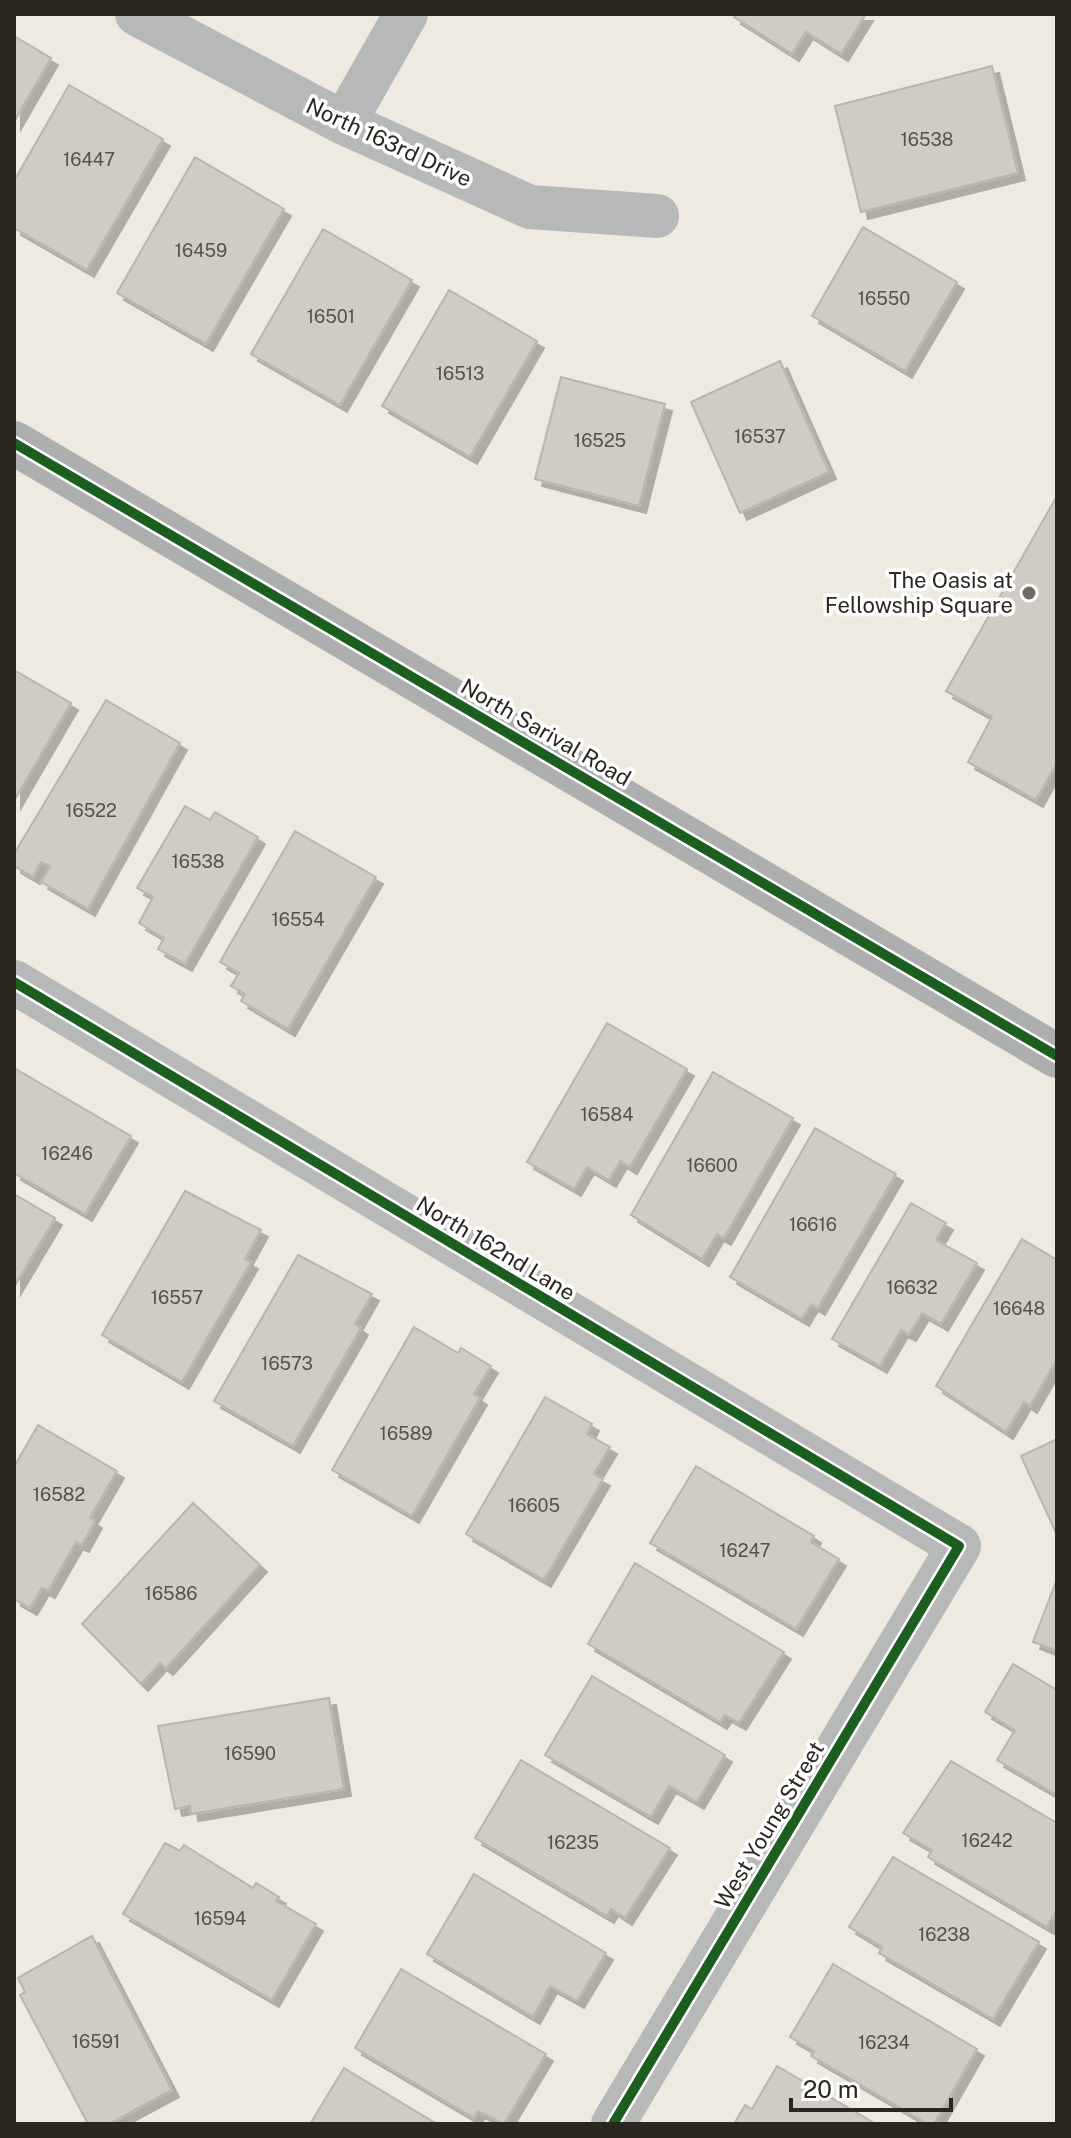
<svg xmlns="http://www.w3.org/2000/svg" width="1071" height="2138" viewBox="0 0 1071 2138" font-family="'Public Sans',sans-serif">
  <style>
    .building { fill: #d0ccc4; stroke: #b9b4ad; stroke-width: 2; filter: url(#shadow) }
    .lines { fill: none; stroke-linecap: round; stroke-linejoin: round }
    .minor { stroke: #b7b8b8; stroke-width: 44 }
    .secondary { stroke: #adaeae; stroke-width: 44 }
    .cycleway-casing { stroke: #fff; stroke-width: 15 }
    .cycleway { stroke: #1b5e20; stroke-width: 10 }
    .poi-dot { fill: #6f6b64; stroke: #fff; stroke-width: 3 }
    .labels { text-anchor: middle; stroke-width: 7; stroke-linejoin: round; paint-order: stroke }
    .number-label { font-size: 18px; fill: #54504a }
    .street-label { font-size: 22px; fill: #2a2721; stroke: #fff }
    .poi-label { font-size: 22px; fill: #2a2721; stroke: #fff; text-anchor: end }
  </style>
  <defs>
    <filter id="shadow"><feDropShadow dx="7" dy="7" stdDeviation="0" flood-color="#0004"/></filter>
  </defs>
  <rect width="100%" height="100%" fill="#eeeae0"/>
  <g class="building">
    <path d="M 736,14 L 866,14 L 841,54 L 806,32 L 792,54 L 734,17 Z"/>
    <path d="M 14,36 L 51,58 L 14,122 Z"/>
    <path d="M 992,66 L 1018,173 L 861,212 L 835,106 Z"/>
    <path d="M 69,85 L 163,139 L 87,270 L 14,228 L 14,181 Z"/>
    <path d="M 195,157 L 284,209 L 206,344 L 117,293 Z"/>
    <path d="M 863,227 L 957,282 L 905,371 L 812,316 Z"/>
    <path d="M 323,229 L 412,280 L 340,405 L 251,354 Z"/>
    <path d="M 449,290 L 537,341 L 470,457 L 382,406 Z"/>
    <path d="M 780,361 L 829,472 L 740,513 L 691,402 Z"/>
    <path d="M 561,377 L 665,404 L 639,506 L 535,479 Z"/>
    <path d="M 1057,496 L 1057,763 L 1036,800 L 968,762 L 992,717 L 946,691 Z"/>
    <path d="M 14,670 L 71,703 L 14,801 Z"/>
    <path d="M 106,700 L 180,743 L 88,909 L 41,882 L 50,866 L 41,862 L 33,877 L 14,866 L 14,854 Z"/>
    <path d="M 185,806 L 210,820 L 215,812 L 258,837 L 185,964 L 158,949 L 164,938 L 139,923 L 153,897 L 137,888 Z"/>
    <path d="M 295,831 L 376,877 L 288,1029 L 241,1001 L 245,994 L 231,986 L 239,973 L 220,962 Z"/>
    <path d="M 607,1023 L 687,1069 L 630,1167 L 620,1161 L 609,1180 L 587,1167 L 574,1189 L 527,1162 Z"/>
    <path d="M 14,1068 L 131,1136 L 85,1214 L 14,1173 Z"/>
    <path d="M 713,1072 L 793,1118 L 724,1238 L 717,1234 L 702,1259 L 631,1215 Z"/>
    <path d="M 815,1128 L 896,1174 L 818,1308 L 811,1304 L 802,1319 L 730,1277 Z"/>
    <path d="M 185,1191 L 261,1230 L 245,1259 L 251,1262 L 182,1382 L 102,1335 Z"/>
    <path d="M 14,1194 L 55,1218 L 14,1287 Z"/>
    <path d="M 911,1203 L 946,1223 L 936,1240 L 977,1263 L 941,1324 L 922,1313 L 909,1334 L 901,1330 L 880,1366 L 832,1339 Z"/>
    <path d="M 1022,1239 L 1057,1260 L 1057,1359 L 1030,1406 L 1024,1402 L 1006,1432 L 936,1386 Z"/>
    <path d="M 298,1255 L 372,1294 L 355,1324 L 361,1328 L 293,1446 L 214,1401 Z"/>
    <path d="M 414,1327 L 458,1353 L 461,1348 L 491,1366 L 474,1394 L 480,1398 L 412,1516 L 332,1470 Z"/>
    <path d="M 545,1397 L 592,1424 L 587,1434 L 610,1447 L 594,1474 L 603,1479 L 544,1580 L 466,1534 Z"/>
    <path d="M 38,1425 L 117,1471 L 90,1518 L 95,1521 L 82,1545 L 76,1542 L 48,1591 L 42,1588 L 30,1608 L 14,1599 L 14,1467 Z"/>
    <path d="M 1057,1439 L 1057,1532 L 1056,1533 L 1021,1456 Z"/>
    <path d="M 696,1466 L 814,1536 L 811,1542 L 839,1559 L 796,1629 L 650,1543 Z"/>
    <path d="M 193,1503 L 260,1565 L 166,1668 L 160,1663 L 141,1684 L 82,1624 Z"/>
    <path d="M 635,1563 L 784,1652 L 739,1723 L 725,1715 L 720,1722 L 588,1644 Z"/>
    <path d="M 1057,1579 L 1057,1651 L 1033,1642 Z"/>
    <path d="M 1013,1664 L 1057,1690 L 1057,1795 L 997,1760 L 1015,1730 L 985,1712 Z"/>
    <path d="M 592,1676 L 725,1755 L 697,1802 L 669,1786 L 651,1817 L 545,1755 Z"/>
    <path d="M 329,1698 L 344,1789 L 191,1814 L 190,1806 L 175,1809 L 158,1726 Z"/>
    <path d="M 521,1760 L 670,1848 L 625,1918 L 611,1909 L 607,1916 L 475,1838 Z"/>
    <path d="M 951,1761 L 1057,1823 L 1057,1909 L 1047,1927 L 928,1857 L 932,1850 L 903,1833 Z"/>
    <path d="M 165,1843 L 180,1851 L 184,1845 L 253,1888 L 256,1883 L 279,1897 L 276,1901 L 316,1924 L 272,2000 L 123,1914 Z"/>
    <path d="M 893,1857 L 1039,1942 L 993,2019 L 879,1953 L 882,1947 L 849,1927 Z"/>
    <path d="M 474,1874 L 606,1953 L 577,2001 L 550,1986 L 533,2017 L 427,1954 Z"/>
    <path d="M 92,1936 L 172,2090 L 109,2124 L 88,2124 L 20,1995 L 25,1992 L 18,1978 Z"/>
    <path d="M 833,1964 L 977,2049 L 934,2124 L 928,2124 L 811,2056 L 814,2051 L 790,2037 Z"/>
    <path d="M 401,1969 L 546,2054 L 504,2124 L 478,2111 L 474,2118 L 355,2048 Z"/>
    <path d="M 777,2066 L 876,2124 L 734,2124 L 745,2105 L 752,2109 Z"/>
    <path d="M 344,2068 L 437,2124 L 310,2124 Z"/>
  </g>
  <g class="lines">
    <g class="minor">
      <path d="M 137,14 L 344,123 L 530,207 L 657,216"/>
      <path d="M 344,123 L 406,14"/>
      <path d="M 14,982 L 959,1546 L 613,2124"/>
    </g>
    <path class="secondary" d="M 14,443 L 1057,1056"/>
    <defs>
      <g id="cycleway">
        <path d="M 14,443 L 1057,1056"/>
        <path d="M 14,982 L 959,1546 L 613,2124"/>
      </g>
    </defs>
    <use href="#cycleway" class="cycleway-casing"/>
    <use href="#cycleway" class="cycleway"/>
  </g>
  <circle class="poi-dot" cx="1029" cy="593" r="8"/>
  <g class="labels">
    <g class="number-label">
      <text x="927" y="146">16538</text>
      <text x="89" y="166">16447</text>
      <text x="201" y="257">16459</text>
      <text x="884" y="305">16550</text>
      <text x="331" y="323">16501</text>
      <text x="460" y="380">16513</text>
      <text x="760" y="443">16537</text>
      <text x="600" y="447">16525</text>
      <text x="91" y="817">16522</text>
      <text x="198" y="868">16538</text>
      <text x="298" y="926">16554</text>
      <text x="607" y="1121">16584</text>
      <text x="67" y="1160">16246</text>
      <text x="712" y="1172">16600</text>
      <text x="813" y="1231">16616</text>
      <text x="912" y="1294">16632</text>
      <text x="177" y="1304">16557</text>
      <text x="1019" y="1315">16648</text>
      <text x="287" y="1370">16573</text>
      <text x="406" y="1440">16589</text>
      <text x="59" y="1501">16582</text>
      <text x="534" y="1512">16605</text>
      <text x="745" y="1557">16247</text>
      <text x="171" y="1600">16586</text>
      <text x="250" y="1760">16590</text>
      <text x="987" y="1847">16242</text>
      <text x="573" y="1849">16235</text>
      <text x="220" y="1925">16594</text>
      <text x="944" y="1941">16238</text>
      <text x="96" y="2048">16591</text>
      <text x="884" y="2049">16234</text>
    </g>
    <g class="street-label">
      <text transform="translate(389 142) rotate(25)" y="8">North 163rd Drive</text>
      <text transform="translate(546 732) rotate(30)" y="8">North Sarival Road</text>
      <text transform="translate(496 1248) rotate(31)" y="8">North 162nd Lane</text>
      <text transform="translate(769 1825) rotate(-59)" y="8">West Young Street</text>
    </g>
    <g class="poi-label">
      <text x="1013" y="588">The Oasis at<tspan x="1013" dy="25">Fellowship Square</tspan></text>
    </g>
  </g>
  <rect width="1071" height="2138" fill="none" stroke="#2a2721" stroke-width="32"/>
  <path d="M791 2098v12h160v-12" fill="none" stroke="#2a2721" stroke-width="4"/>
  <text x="803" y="2098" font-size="24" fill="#2a2721" stroke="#ffffff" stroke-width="6" paint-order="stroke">20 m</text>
</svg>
